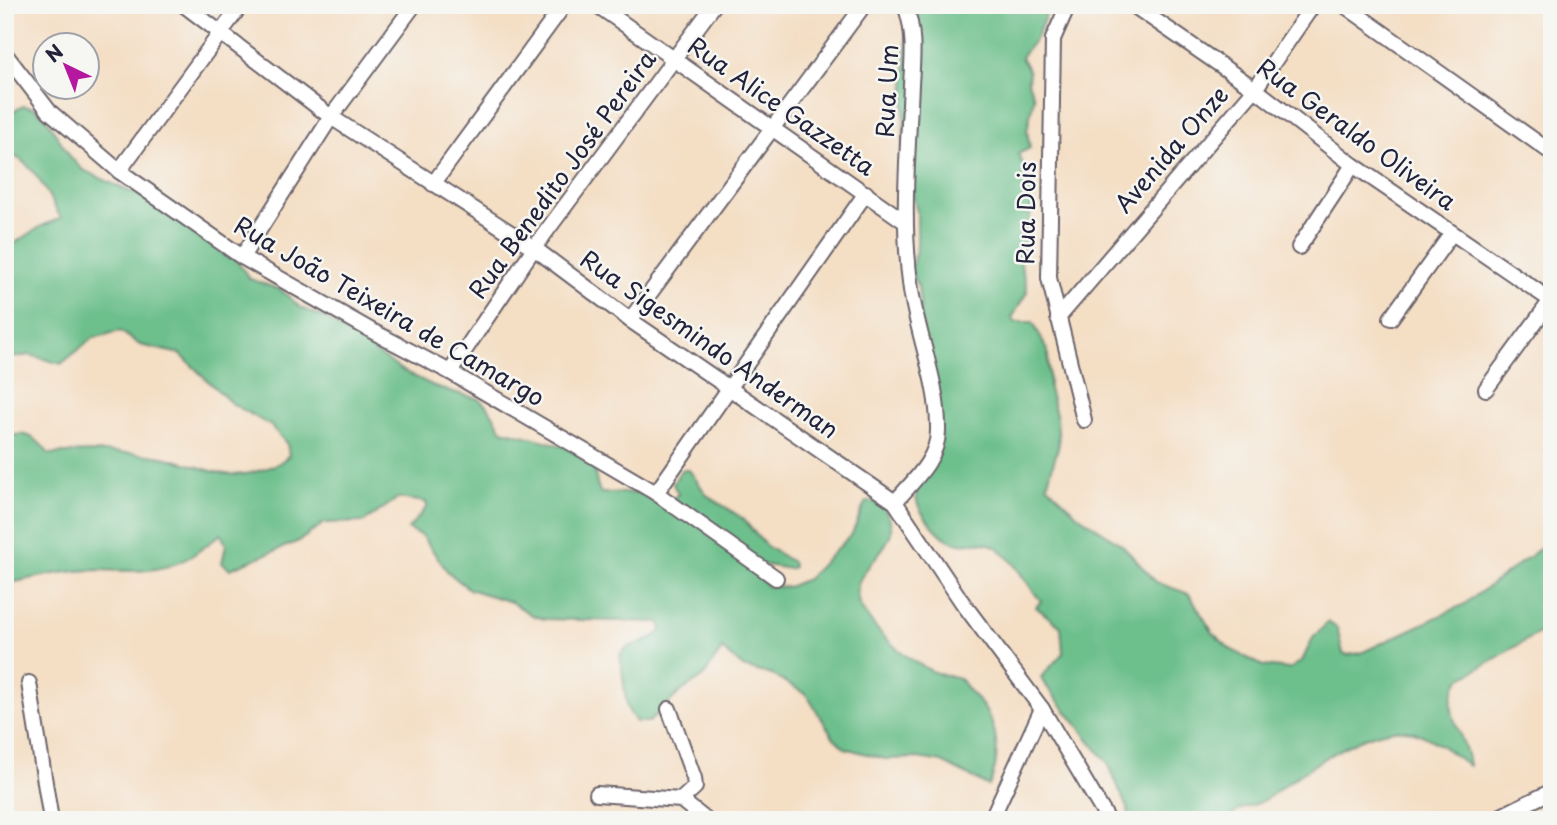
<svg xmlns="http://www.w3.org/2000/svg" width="1557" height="825" viewBox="0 0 1557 825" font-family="'Playpen Sans',sans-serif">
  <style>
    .forest { fill: #6dbf8c; stroke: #487064; stroke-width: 2 }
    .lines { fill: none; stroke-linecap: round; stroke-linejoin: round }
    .minor-casing { stroke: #6c646b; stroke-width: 18 }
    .minor { stroke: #fff; stroke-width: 14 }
    .labels { text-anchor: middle; stroke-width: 5; stroke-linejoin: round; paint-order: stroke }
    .street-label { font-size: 24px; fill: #22223b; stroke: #f6f6f2 }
  </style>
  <rect width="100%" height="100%" fill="#f6f6f2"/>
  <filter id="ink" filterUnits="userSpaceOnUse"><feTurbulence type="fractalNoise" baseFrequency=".0143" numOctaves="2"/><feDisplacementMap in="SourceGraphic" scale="14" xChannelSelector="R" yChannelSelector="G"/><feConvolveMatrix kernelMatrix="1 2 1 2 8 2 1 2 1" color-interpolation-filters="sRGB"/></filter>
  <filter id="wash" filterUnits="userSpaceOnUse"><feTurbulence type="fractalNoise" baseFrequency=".00686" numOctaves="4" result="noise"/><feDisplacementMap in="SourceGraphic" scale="28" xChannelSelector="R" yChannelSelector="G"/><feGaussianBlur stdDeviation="1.57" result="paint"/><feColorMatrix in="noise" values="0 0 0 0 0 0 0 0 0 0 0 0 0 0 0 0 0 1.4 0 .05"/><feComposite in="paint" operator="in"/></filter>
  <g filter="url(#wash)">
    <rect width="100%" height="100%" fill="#f4dec4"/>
    <g class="forest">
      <path d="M 907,5 L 1050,5 L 1036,38 L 1021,57 L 1029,71 L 1028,82 L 1034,97 L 1027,131 L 1030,148 L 1018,154 C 1044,201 1027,215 1021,260 C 1020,270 1027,281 1027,292 L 1012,318 L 1015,322 L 1033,322 L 1048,352 L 1049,389 L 1057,418 L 1059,444 L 1047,485 L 1078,515 L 1122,545 L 1156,582 L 1189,594 L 1213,633 L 1230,649 L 1263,666 L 1289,669 L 1302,661 L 1313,638 L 1328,622 L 1337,628 L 1343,653 L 1348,655 L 1361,653 L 1463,605 L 1552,540 L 1552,625 L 1459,680 C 1438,712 1467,734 1469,766 C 1452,753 1434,739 1414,732 C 1376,718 1298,774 1269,797 C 1252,810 1245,801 1228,820 L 1132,820 L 1108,763 L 1043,682 L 1041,677 L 1063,653 L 1061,627 L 1036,607 L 1041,601 C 1027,584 1013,559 996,547 C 983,539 972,545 959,543 C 947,541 941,535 933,526 C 905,497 916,486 936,457 L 918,286 L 910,272 L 917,246 L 917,211 L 903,162 Z"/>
      <path d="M 23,106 L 35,108 L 46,118 L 71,158 L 83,170 L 126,190 L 172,205 L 222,241 L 250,279 L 281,290 L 301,308 L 325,318 L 403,371 L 438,388 L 479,399 L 489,408 L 502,430 C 523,436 584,446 593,467 C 597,476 595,484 601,493 L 646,493 L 673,499 L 678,494 L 673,484 L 681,470 L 689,470 L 707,495 L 742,518 L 765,545 L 792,562 L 793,567 L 790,569 L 759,564 L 761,579 L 767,586 L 788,587 L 807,579 L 852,534 L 865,503 C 873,500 878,502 884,509 C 907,539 869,556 859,582 C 855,593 857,602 864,612 C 881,638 912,665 942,675 C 947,677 954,675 958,678 C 962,680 965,686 968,690 C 997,716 1004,750 989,786 L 942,762 L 918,758 L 885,759 L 845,748 L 834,738 L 806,694 L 772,675 L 743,667 L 722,649 L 703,677 L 680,692 L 649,722 L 636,722 L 627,708 L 620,654 C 631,640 652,645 662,629 L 660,622 L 544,619 L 532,615 L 511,602 L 469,589 L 448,572 L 422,536 L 408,529 L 427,507 L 426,502 L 398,498 L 364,522 L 324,523 L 299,541 L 230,569 L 222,563 L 226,545 L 221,534 C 210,542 198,553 186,559 C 159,574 125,571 96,570 C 66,570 34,578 5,584 L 5,438 C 26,429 37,438 49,454 C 87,452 125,450 162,457 C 198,463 224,484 261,470 C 273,466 281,464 289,455 L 287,444 L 271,426 L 231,403 L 180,354 L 140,345 L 120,331 L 93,338 L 61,364 L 30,355 L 5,358 L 7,248 L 42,226 L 61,218 C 46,193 35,161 5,152 L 5,133 L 9,131 L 7,119 L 11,113 Z"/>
    </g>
  </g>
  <g filter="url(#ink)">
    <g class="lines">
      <defs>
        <g id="minor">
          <path d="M 184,5 L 331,117 L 534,248 L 630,320 L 895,502 L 962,602 L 1042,709 L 1108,820"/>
          <path d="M 597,5 L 904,221"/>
          <path d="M 1068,5 L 1053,39 L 1049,278 L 1084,420"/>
          <path d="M 1133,5 L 1255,89 L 1353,165 L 1552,301"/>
          <path d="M 1344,5 L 1552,153"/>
          <path d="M 1548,5 L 1552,8"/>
          <path d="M 5,54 L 49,111 L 119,171 L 242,257 L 372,331 L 450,372 L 656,493 L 776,578"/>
          <path d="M 119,171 L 241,5"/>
          <path d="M 433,184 L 564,5"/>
          <path d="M 1299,247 L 1353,165"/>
          <path d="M 242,257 L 331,117 L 414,5"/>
          <path d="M 1058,318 L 1255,89 L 1313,5"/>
          <path d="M 1391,318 L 1452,233"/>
          <path d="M 630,320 L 864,5"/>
          <path d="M 450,372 L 534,248 L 714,5"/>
          <path d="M 1486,389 L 1552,299"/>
          <path d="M 656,493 L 866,193"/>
          <path d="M 895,502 C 912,482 938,460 938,431 C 939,384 918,337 911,290 C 901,221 908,153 911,84 C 913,55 915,32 905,5"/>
          <path d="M 29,683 L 51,820"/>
          <path d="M 669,709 L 694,778 L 695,787 L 681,800"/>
          <path d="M 597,794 L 681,800 L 706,820"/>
          <path d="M 991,820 L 1042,709"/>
          <path d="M 1493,820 L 1552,791"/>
        </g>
      </defs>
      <use href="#minor" class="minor-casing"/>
      <use href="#minor" class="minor"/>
    </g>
  </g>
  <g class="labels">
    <g class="street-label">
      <text transform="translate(888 91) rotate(-87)" y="8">Rua Um</text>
      <text transform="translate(781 107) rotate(35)" y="8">Rua Alice Gazzetta</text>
      <text transform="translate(1356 135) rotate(36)" y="8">Rua Geraldo Oliveira</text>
      <text transform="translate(1172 150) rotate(-49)" y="8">Avenida Onze</text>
      <text transform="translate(563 175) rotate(-54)" y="8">Rua Benedito José Pereira</text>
      <text transform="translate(1027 213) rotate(-89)" y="8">Rua Dois</text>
      <text transform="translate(389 312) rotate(30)" y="8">Rua João Teixeira de Camargo</text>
      <text transform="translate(709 345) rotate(35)" y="8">Rua Sigesmindo Anderman</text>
    </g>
  </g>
  <rect width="1557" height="825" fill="none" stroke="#f6f6f2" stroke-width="28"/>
  <g transform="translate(66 66) rotate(317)"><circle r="33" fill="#f6f6f2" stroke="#a1a1a9" stroke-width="2"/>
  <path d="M0-5L12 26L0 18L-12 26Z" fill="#b5179e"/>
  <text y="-10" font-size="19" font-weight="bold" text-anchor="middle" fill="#22223b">N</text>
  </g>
</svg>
